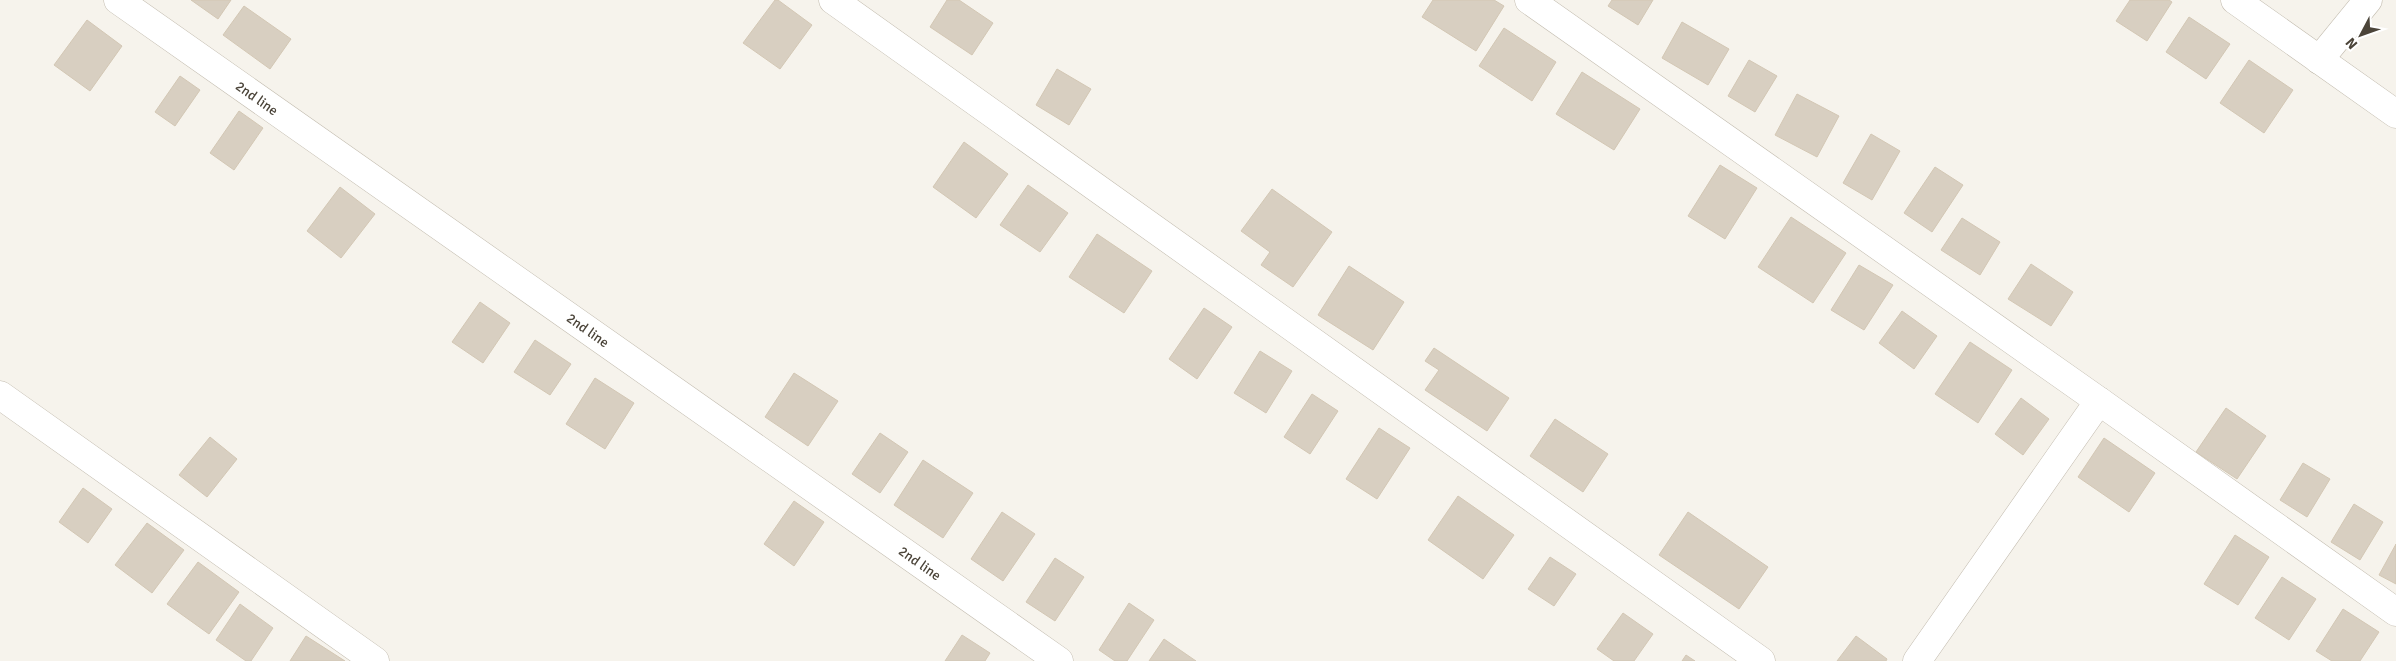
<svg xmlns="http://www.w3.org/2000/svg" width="2396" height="661" viewBox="0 0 2396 661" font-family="Signika,sans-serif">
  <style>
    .building { fill: #d8cfc1; stroke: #d3c7b4 }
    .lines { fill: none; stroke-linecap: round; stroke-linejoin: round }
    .minor-casing { stroke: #c2bbae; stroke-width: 29 }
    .minor { stroke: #fff; stroke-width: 28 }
    .labels { text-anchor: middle; stroke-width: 5; stroke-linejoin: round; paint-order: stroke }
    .street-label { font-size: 14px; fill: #4b4439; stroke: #fff }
  </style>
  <rect width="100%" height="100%" fill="#f6f3ec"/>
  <g class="building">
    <path d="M 191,0 L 231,0 L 218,19 Z"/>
    <path d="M 775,0 L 778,0 L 812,25 L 780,69 L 743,43 Z"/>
    <path d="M 947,0 L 959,0 L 993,23 L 972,55 L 930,27 Z"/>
    <path d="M 1433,0 L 1494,0 L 1504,6 L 1476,51 L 1422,17 Z"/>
    <path d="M 1612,0 L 1653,0 L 1638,25 L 1608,6 Z"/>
    <path d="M 2130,0 L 2169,0 L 2172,2 L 2147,41 L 2116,21 Z"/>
    <path d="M 244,6 L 291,39 L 270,69 L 223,35 Z"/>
    <path d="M 2189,17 L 2230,44 L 2206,79 L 2166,52 Z"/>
    <path d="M 87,20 L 122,46 L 90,91 L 54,65 Z"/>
    <path d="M 1682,22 L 1729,49 L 1708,85 L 1662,58 Z"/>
    <path d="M 1504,28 L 1556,62 L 1532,101 L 1479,66 Z"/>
    <path d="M 1749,60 L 1777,76 L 1755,112 L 1728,96 Z"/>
    <path d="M 2249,60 L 2293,90 L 2264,133 L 2220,103 Z"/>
    <path d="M 1057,69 L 1091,89 L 1069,125 L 1036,105 Z"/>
    <path d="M 1582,72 L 1640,109 L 1614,150 L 1556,114 Z"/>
    <path d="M 180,76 L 200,90 L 175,126 L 155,112 Z"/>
    <path d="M 1797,94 L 1839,116 L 1817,157 L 1775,135 Z"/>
    <path d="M 239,111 L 263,128 L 234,170 L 210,153 Z"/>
    <path d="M 1871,134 L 1900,151 L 1872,200 L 1843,183 Z"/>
    <path d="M 964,142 L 1008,174 L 976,218 L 933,187 Z"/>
    <path d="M 1720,165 L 1757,188 L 1725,239 L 1688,216 Z"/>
    <path d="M 1935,167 L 1963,185 L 1932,232 L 1904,213 Z"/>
    <path d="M 1028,185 L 1068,213 L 1040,252 L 1000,225 Z"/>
    <path d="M 340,187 L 375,214 L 341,258 L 307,231 Z"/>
    <path d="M 1272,189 L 1332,232 L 1293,287 L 1261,265 L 1270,252 L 1241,231 Z"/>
    <path d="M 1791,217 L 1846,253 L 1813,303 L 1758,267 Z"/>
    <path d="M 1962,218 L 2000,242 L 1980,275 L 1941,250 Z"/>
    <path d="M 1097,234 L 1152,271 L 1124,313 L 1069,277 Z"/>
    <path d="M 2031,264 L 2073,292 L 2051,326 L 2008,299 Z"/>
    <path d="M 1859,265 L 1893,285 L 1864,330 L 1831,310 Z"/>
    <path d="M 1349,266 L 1404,302 L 1373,350 L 1318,315 Z"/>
    <path d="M 480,302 L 510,323 L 483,363 L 452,342 Z"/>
    <path d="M 1204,308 L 1232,327 L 1197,379 L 1169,359 Z"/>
    <path d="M 1902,311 L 1937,336 L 1914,369 L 1879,343 Z"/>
    <path d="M 535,340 L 571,364 L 550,395 L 514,372 Z"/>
    <path d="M 1970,342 L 2012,370 L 1978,423 L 1935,394 Z"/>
    <path d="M 1434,348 L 1509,398 L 1487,431 L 1425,390 L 1439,370 L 1425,361 Z"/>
    <path d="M 1260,351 L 1292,371 L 1266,413 L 1234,393 Z"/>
    <path d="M 794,373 L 838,401 L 808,446 L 765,417 Z"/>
    <path d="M 595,378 L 634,403 L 605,449 L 566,424 Z"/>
    <path d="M 1312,394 L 1338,411 L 1310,454 L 1284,437 Z"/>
    <path d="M 2021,398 L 2049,419 L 2023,455 L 1995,434 Z"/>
    <path d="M 2226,408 L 2266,436 L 2237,479 L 2196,452 Z"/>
    <path d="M 1555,419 L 1608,454 L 1583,492 L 1530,456 Z"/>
    <path d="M 1379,428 L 1410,448 L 1377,499 L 1346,479 Z"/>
    <path d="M 880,433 L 908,452 L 880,493 L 852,474 Z"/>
    <path d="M 210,437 L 237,459 L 207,497 L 179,475 Z"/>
    <path d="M 2104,438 L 2155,473 L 2129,512 L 2078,477 Z"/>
    <path d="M 923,460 L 973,493 L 943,538 L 894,505 Z"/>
    <path d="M 2303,463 L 2330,479 L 2307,517 L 2280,500 Z"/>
    <path d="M 83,488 L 112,509 L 88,543 L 59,522 Z"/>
    <path d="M 1458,496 L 1514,535 L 1483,579 L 1428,540 Z"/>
    <path d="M 794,501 L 824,522 L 794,566 L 764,544 Z"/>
    <path d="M 2354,504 L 2383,522 L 2360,560 L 2331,542 Z"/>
    <path d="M 1002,512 L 1035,534 L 1003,581 L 971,559 Z"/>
    <path d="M 1688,512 L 1768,567 L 1739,609 L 1659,555 Z"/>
    <path d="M 147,523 L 184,550 L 152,593 L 115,565 Z"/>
    <path d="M 2235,535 L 2269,557 L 2238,605 L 2204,584 Z"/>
    <path d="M 2396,544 L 2396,584 L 2379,575 Z"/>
    <path d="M 1550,557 L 1576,574 L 1554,606 L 1528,589 Z"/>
    <path d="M 1055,558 L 1084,577 L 1055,621 L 1026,602 Z"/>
    <path d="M 198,562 L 239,592 L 209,634 L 167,604 Z"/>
    <path d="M 2282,577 L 2316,599 L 2289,640 L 2255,618 Z"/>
    <path d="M 1129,603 L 1154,620 L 1127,661 L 1115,661 L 1099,650 Z"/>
    <path d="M 240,604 L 273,628 L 251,661 L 246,661 L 216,640 Z"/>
    <path d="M 2343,609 L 2379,632 L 2360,661 L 2332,661 L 2316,651 Z"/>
    <path d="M 1623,613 L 1653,634 L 1634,661 L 1614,661 L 1597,649 Z"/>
    <path d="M 962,635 L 990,653 L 985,661 L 945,661 Z"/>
    <path d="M 306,636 L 345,661 L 290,661 Z"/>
    <path d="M 1856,636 L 1887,659 L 1886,661 L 1837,661 Z"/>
    <path d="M 1164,639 L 1196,661 L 1149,661 Z"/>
    <path d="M 1686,655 L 1695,661 L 1682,661 Z"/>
  </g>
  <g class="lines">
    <defs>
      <g id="minor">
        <path d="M 118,0 L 1059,661"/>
        <path d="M 833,0 L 1761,661"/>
        <path d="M 1529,0 L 2099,401"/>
        <path d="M 2235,0 L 2396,114"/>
        <path d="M 2319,60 L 2368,0"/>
        <path d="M 0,395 L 375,661"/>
        <path d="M 1917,661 L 2099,401 L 2396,612"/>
      </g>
    </defs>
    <use href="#minor" class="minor-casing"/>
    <use href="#minor" class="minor"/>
  </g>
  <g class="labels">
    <g class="street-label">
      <text transform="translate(257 98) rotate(35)" y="5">2nd line</text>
      <text transform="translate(588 330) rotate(35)" y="5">2nd line</text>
      <text transform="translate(920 563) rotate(35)" y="5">2nd line</text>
    </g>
  </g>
  <g transform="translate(2361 35) rotate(229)" stroke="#ffffff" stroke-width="4" paint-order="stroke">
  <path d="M0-4L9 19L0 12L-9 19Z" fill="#4b4439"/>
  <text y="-8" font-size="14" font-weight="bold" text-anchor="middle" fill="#4b4439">N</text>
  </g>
</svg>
